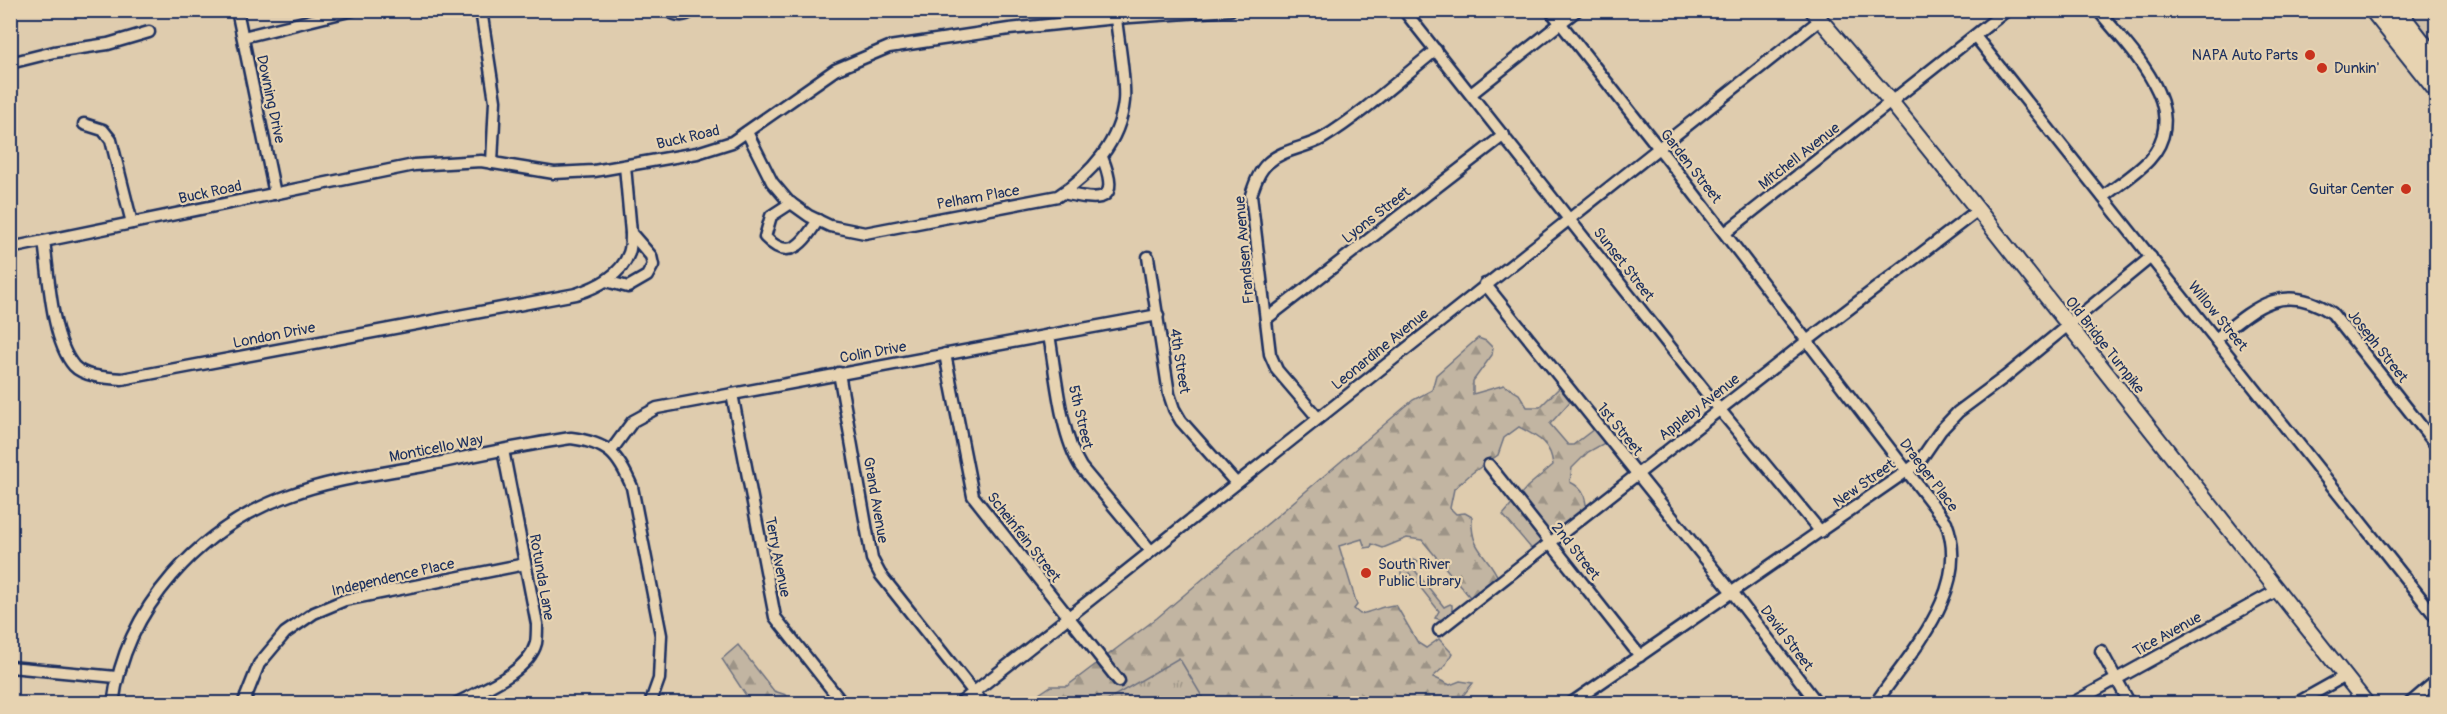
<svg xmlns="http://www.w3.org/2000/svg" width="2447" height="714" viewBox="0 0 2447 714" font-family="Pangolin,sans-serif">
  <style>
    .built { fill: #d0c0a8 }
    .grass { fill: #c2b5a2; stroke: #6e7280; stroke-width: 1.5 }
    .forest { fill: url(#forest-firs); stroke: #6e7280; stroke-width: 1.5 }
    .park { fill: url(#park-tufts); stroke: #6e7280; stroke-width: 1.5 }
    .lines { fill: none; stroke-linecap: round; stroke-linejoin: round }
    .minor-casing { stroke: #1b2f5e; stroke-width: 15 }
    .tertiary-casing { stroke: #1b2f5e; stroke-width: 18 }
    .trunk-casing { stroke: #1b2f5e; stroke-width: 22 }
    .minor { stroke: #e7d3b1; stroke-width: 10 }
    .tertiary { stroke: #e7d3b1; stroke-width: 14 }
    .trunk { stroke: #e7d3b1; stroke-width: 18 }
    .poi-dot { fill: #c8321e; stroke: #e7d3b1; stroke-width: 2 }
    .labels { text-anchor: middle; stroke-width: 4.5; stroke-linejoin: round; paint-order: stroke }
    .poi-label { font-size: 15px; fill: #1b2f5e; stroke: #e7d3b1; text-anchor: end }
    .street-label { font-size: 15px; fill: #1b2f5e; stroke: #e7d3b1 }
  </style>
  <defs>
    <pattern id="forest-firs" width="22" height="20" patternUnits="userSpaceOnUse" patternTransform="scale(1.5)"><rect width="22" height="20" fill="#c2b5a2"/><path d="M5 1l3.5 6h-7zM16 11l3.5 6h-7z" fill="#9d9487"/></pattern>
    <pattern id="park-tufts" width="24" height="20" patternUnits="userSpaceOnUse" patternTransform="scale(1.5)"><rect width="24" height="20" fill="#c2b5a2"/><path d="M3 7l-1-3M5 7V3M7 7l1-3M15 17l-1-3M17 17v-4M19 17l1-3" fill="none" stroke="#9d9487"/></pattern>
  </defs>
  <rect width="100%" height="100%" fill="#dfccae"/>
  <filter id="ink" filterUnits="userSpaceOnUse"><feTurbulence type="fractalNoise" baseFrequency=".0167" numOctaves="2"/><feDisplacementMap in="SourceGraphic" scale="12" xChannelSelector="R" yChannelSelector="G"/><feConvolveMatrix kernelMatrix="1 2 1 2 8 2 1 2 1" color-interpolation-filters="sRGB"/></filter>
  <g filter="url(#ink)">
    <path class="built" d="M 2408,11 L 2436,11 L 2436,47 Z"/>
    <path class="grass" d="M 1409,559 L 1418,561 L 1413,568 L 1444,607 L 1450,604 L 1452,605 L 1452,612 L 1442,620 L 1435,618 L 1439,611 L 1409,573 L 1404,576 L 1401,574 L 1401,565 Z"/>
    <g class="forest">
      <path d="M 1478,338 L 1486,341 L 1493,348 L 1492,355 L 1473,381 L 1473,394 L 1504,385 L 1519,394 L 1527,407 L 1540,407 L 1564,383 L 1575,396 L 1550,424 L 1568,445 L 1573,445 L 1598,426 L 1610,440 L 1588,452 L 1572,468 L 1570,482 C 1585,489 1586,499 1587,514 L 1536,554 L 1503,515 L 1527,487 L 1553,465 C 1551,443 1538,437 1519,427 L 1504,438 L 1498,455 L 1472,473 L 1454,489 L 1450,508 L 1456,514 L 1465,513 L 1472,517 C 1470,553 1489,553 1500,582 L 1474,602 L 1422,540 L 1407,538 L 1383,548 L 1372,544 L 1371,547 L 1365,548 L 1362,539 L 1339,546 L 1357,605 L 1354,609 L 1360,614 C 1373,612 1383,605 1396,605 L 1418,643 L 1426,648 L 1439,639 L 1452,653 L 1445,666 L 1433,677 L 1450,685 L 1460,681 L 1473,683 L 1457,703 L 1040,704 L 1039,694 L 1051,686 L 1067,686 L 1157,618 L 1413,400 L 1432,390 L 1436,375 Z"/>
      <path d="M 738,645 L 774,691 L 786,695 L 792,703 L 751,703 L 722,659 Z"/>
    </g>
    <path class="park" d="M 1179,658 L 1206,703 L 1102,703 Z"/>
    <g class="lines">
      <defs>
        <g id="minor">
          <path d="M 237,10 L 275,194"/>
          <path d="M 481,10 L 495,101 L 492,163"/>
          <path d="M 667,10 C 676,16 684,18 693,10"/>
          <path d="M 1550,10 L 1669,161 L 1946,522 C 1972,590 1911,651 1875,704"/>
          <path d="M 2098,10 C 2129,49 2195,109 2149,160 C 2136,174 2118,185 2103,197"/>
          <path d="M 1406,13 L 1720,410 L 1821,532"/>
          <path d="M 1975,36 L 2436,617"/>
          <path d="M 243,37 L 353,10"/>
          <path d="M 10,63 L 54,52 L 108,44 L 149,32"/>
          <path d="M 1471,94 L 1577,10"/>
          <path d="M 84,124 L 103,130 L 111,140 L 132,223"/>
          <path d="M 747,132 L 772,182 L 788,201 L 809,216 L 830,226 L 865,233 L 1058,196 C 1091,174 1120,142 1124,101 C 1126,80 1118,40 1116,18"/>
          <path d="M 1063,193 C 1101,201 1121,204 1102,157"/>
          <path d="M 791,203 L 771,216 L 765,237 C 790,263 804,242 818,220"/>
          <path d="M 1725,233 L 2007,10"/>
          <path d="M 44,241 C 49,276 51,339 74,366 C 84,377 108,378 122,379 L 576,294 C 597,287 621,276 629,253 C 631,248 631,239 631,233"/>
          <path d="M 10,248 L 414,165 L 481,161 L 554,173 L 594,171 L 697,153 L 732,142 L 835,70 L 889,47 L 1009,29 L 1116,18 L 1230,10"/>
          <path d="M 1148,257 L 1169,394 L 1174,409 L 1181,421 L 1236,483"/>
          <path d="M 606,281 L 628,287 L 647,276 L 653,265 L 651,256 L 631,233 L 625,166"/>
          <path d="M 1485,284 L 1736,597 L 1818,704"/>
          <path d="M 1266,319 L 1504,135"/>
          <path d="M 1049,335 C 1056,374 1060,434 1081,467 L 1151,551"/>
          <path d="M 2217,338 C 2255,307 2284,281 2332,313 L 2436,445"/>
          <path d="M 945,354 L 973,496 L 1119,681"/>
          <path d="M 839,373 L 872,559 L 880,574 L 983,704"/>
          <path d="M 732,394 L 775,617 L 843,704"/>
          <path d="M 1318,418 L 1277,370 L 1270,354 L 1251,195 C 1255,183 1259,171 1268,163 C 1283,149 1306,148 1323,138 C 1361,115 1401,78 1436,50"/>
          <path d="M 611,451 L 633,421 L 657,408 L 1158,315"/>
          <path d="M 1489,465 L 1640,656"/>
          <path d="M 1439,630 L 1807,341 L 1978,210"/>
          <path d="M 2101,651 L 2130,704"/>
          <path d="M 10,667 L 116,677"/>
          <path d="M 113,704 C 125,608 200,527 290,495 C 332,479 379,474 423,466 C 472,456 522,445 571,438 C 608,443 618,454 632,487 L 661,635 L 659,679 L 650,704"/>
          <path d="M 243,704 L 259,664 L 285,633 L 314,613 L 345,600 L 525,564"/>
          <path d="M 455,704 C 481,690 528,673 536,643 C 537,637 537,630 537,624 L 503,450"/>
          <path d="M 959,704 L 1820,20"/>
          <path d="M 1570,704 L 1907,471 L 1919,462 L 1941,430 L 1958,412 L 2005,377 L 2151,257"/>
          <path d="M 2071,704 L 2278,590"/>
          <path d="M 2295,704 L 2345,676"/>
          <path d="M 2409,704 L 2436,681"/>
        </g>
        <path id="tertiary" d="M 1812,10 L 1892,103 L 1978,210 L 2367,704"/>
        <g id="trunk">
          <path d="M 2374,10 L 2436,88"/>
          <path d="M 2396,10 L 2436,62"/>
        </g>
      </defs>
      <use href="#minor" class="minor-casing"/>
      <use href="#tertiary" class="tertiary-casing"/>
      <use href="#trunk" class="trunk-casing"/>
      <use href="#minor" class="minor"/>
      <use href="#tertiary" class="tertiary"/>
      <use href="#trunk" class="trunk"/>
    </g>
  </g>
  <g class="poi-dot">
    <circle cx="2310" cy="55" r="6"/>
    <circle cx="2322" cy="68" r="6"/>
    <circle cx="2406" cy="189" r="6"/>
    <circle cx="1366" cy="573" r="6"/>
  </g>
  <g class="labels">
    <g class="poi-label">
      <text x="2298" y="60">NAPA Auto Parts</text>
      <text x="2334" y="73" text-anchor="start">Dunkin'</text>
      <text x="2394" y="194">Guitar Center</text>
      <text x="1378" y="569" text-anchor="start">South River<tspan x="1378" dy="17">Public Library</tspan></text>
    </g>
    <g class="street-label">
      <text transform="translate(271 99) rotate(78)" y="5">Downing Drive</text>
      <text transform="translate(688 137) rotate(-13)" y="5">Buck Road</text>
      <text transform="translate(1799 156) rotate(-38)" y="5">Mitchell Avenue</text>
      <text transform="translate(1691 166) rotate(52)" y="5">Garden Street</text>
      <text transform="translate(210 192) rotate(-12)" y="5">Buck Road</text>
      <text transform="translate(978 197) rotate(-10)" y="5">Pelham Place</text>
      <text transform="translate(1376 215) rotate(-38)" y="5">Lyons Street</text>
      <text transform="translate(1244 250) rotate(-95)" y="5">Frandsen Avenue</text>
      <text transform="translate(1624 264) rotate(52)" y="5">Sunset Street</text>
      <text transform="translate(2218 316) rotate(51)" y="5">Willow Street</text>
      <text transform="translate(274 335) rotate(-11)" y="5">London Drive</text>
      <text transform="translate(2105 345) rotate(52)" y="5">Old Bridge Turnpike</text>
      <text transform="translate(2378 346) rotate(52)" y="5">Joseph Street</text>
      <text transform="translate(1380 349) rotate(-39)" y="5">Leonardine Avenue</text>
      <text transform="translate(873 352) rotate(-10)" y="5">Colin Drive</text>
      <text transform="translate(1180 361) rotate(81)" y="5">4th Street</text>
      <text transform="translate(1699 407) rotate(-38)" y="5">Appleby Avenue</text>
      <text transform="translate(1081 417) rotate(77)" y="5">5th Street</text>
      <text transform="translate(1620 429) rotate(51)" y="5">1st Street</text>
      <text transform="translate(436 448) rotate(-11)" y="5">Monticello Way</text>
      <text transform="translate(1929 475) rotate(53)" y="5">Draeger Place</text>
      <text transform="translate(1864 483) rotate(-35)" y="5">New Street</text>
      <text transform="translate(876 500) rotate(80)" y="5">Grand Avenue</text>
      <text transform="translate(1024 537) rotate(52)" y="5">Scheinfein Street</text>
      <text transform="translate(1576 551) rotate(52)" y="5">2nd Street</text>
      <text transform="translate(778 557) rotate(79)" y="5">Terry Avenue</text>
      <text transform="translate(393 577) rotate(-13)" y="5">Independence Place</text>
      <text transform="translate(542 577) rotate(80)" y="5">Rotunda Lane</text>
      <text transform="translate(2167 634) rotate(-29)" y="5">Tice Avenue</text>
      <text transform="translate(1787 638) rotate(53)" y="5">David Street</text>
    </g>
  </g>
  <rect width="2447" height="714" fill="none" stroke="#e7d3b1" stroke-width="36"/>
  <rect x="18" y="18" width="2411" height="678" fill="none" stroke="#1b2f5e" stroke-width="2" filter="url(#ink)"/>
</svg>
